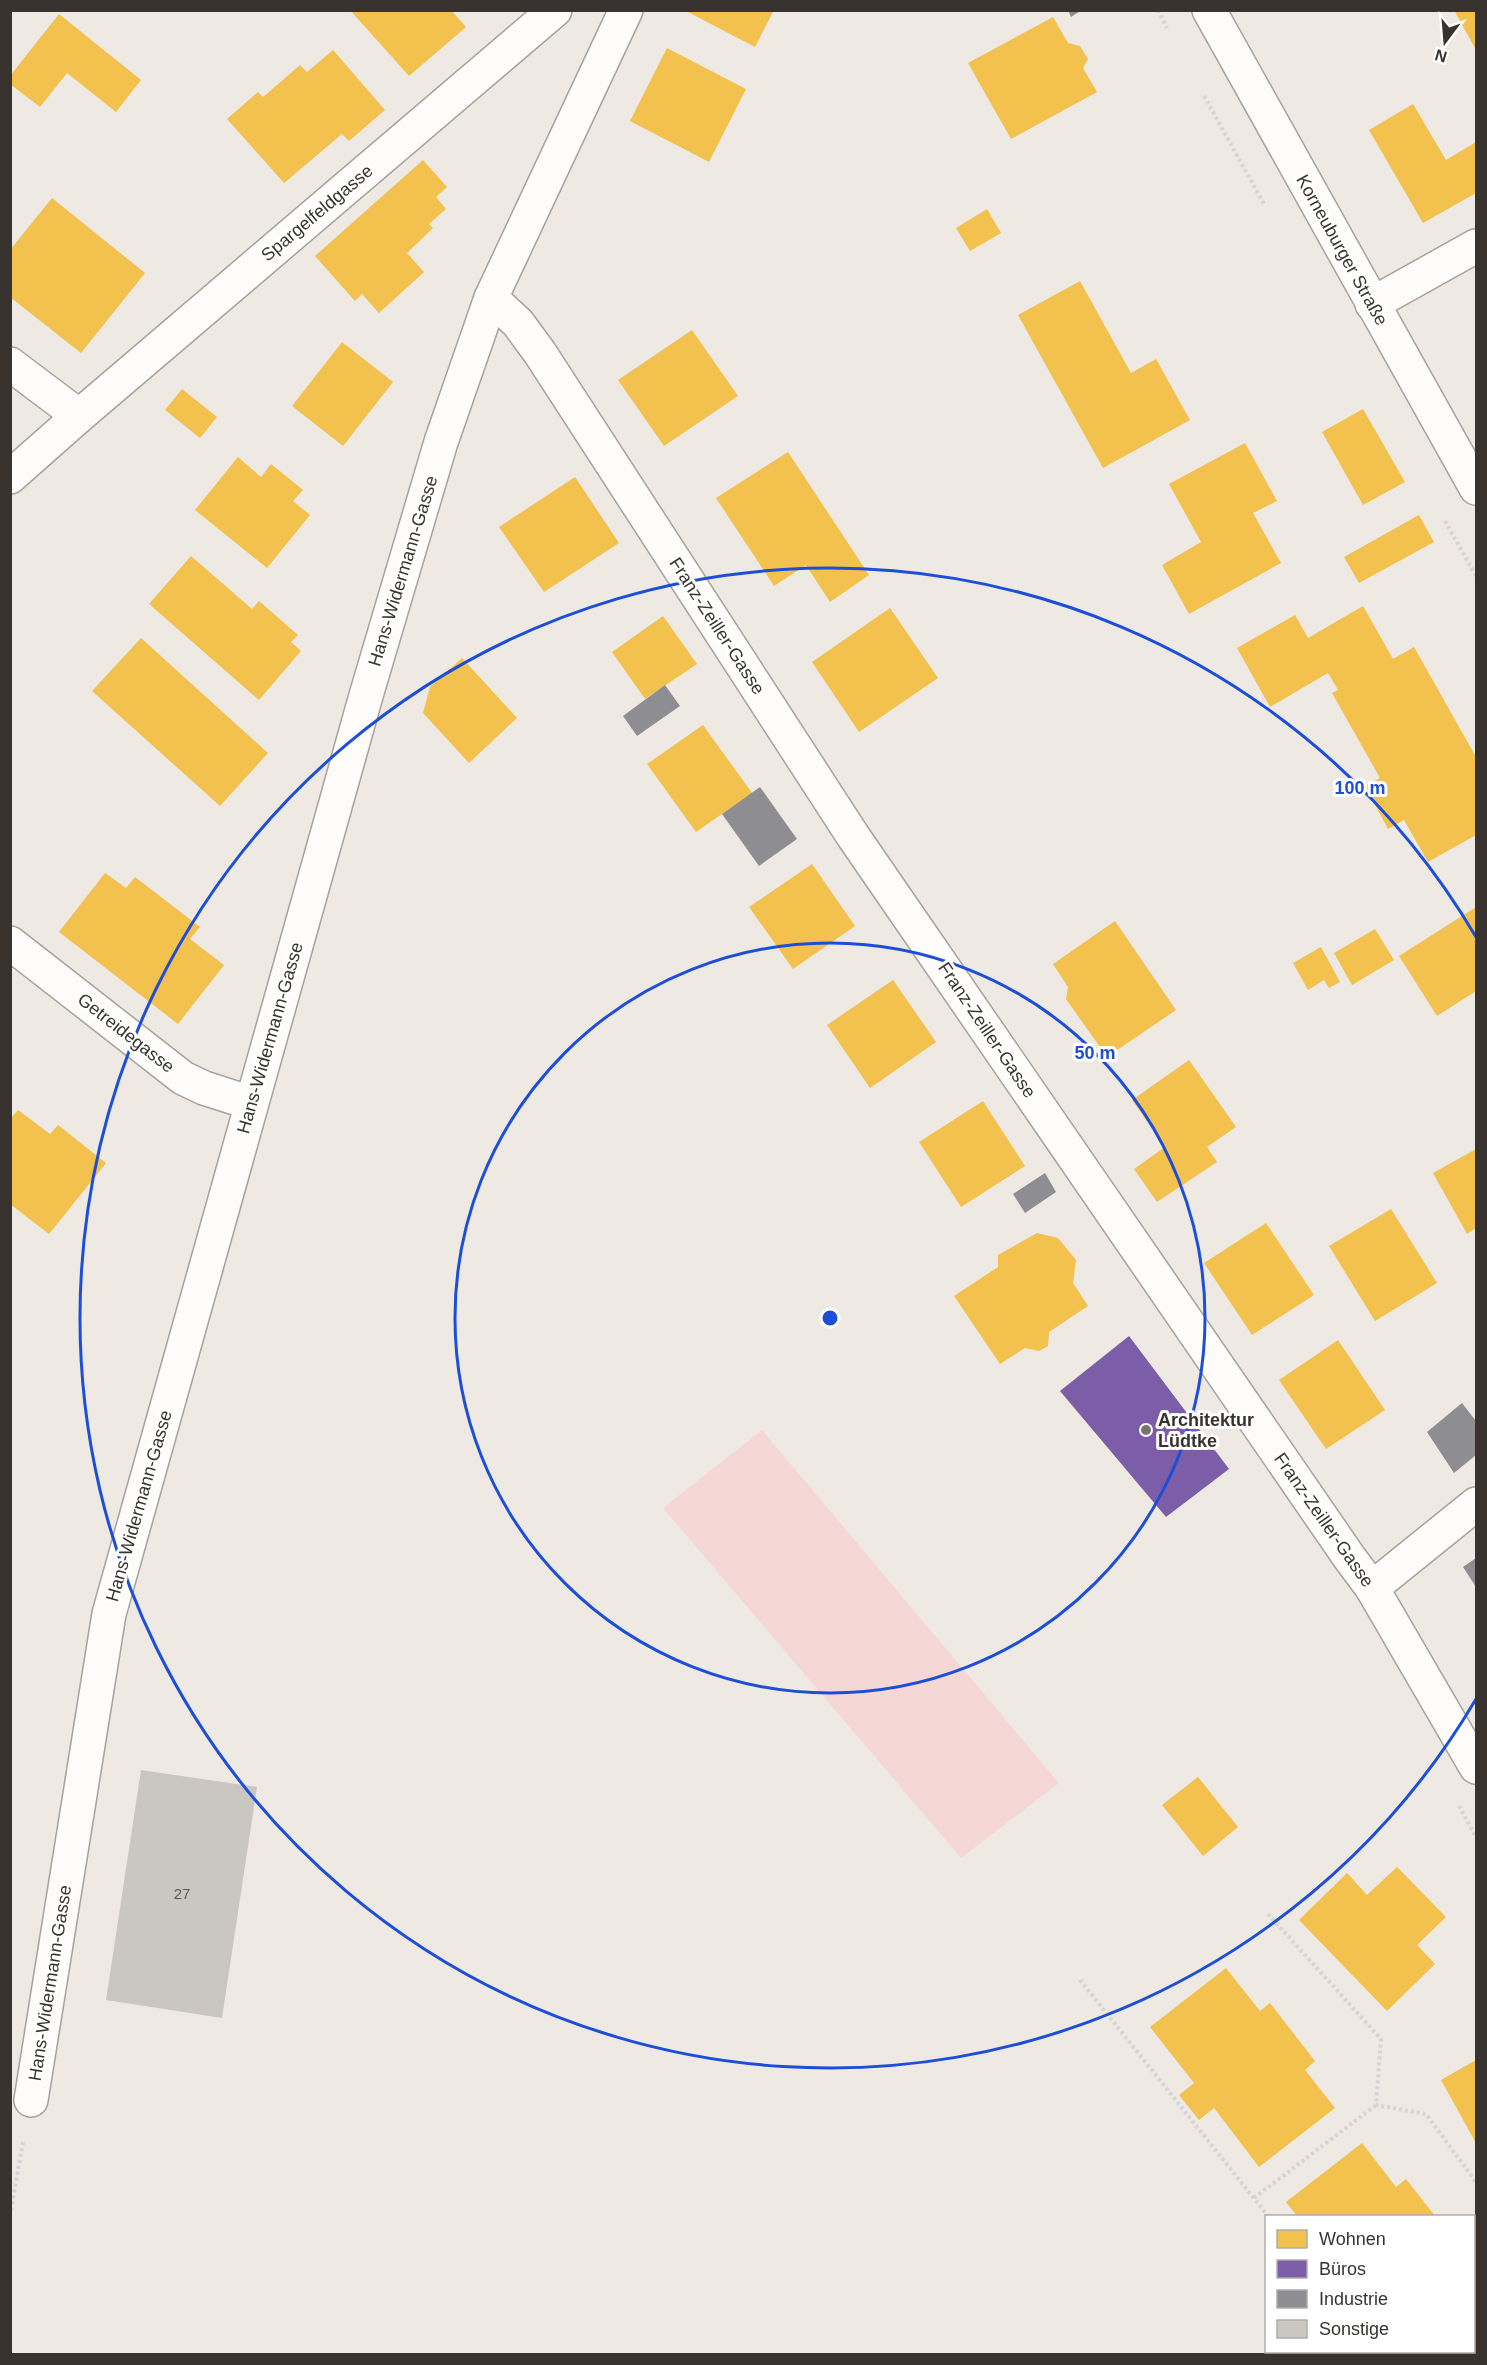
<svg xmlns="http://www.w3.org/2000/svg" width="1487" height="2365" viewBox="0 0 1487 2365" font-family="Helvetica,sans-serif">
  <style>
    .green { fill: #f5d8d6 }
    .homes { fill: #f2c14e }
    .offices { fill: #7b5ea7 }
    .industry { fill: #8d8d92 }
    .building { fill: #cac7c1 }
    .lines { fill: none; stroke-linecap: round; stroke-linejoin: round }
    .minor-casing { stroke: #a6a19d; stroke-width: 36 }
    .path { stroke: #d6d5d3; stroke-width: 4; stroke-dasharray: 3 3; stroke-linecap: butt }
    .minor { stroke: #fdfcfb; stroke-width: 33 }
    .ring { fill: none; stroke: #1d4ed8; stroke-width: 3 }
    .poi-dot { fill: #78736e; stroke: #fff; stroke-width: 2 }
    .labels { text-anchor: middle; stroke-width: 6; stroke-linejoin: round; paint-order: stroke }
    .number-label { font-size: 15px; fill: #5c5854 }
    .street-label { font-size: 18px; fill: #38332f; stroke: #fff }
    .poi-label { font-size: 18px; font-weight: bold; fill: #38332f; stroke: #fff; text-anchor: start }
    .centre { fill: #1d4ed8; stroke: #fff; stroke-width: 3 }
    .ring-label { font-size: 18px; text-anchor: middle; font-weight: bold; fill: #1d4ed8; stroke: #fff; stroke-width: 6; stroke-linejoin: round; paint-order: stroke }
  </style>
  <rect width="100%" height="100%" fill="#efe9e3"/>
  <path class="green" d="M 762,1430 L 1059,1783 L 961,1858 L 663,1508 Z"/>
  <g class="homes">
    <path d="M 350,10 L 451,10 L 466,27 L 409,76 Z"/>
    <path d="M 684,10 L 774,10 L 755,47 Z"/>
    <path d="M 1454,10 L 1476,10 L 1476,50 Z"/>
    <path d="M 59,14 L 141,80 L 116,112 L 67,73 L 40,107 L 10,84 L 10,76 Z"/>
    <path d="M 1053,17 L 1068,43 L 1080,46 L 1088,59 L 1083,68 L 1097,92 L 1011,139 L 968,63 Z"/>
    <path d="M 667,48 L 746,89 L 709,162 L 630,121 Z"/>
    <path d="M 333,50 L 385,110 L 349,141 L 342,134 L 284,183 L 227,119 L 258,92 L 263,97 L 300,65 L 307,72 Z"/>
    <path d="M 1413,104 L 1446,160 L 1476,142 L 1476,193 L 1423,223 L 1369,130 Z"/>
    <path d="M 423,160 L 447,187 L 436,197 L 446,209 L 429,224 L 433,228 L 407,253 L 424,272 L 379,313 L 362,294 L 355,301 L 315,256 Z"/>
    <path d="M 52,198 L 145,273 L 81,353 L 10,297 L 10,250 Z"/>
    <path d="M 987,209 L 1001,233 L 970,251 L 956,228 Z"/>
    <path d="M 1080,281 L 1131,373 L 1156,359 L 1190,420 L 1103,468 L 1018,315 Z"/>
    <path d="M 692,330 L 738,396 L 664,446 L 618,380 Z"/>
    <path d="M 342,342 L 393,382 L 343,446 L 292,406 Z"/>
    <path d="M 182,389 L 217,417 L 200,438 L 165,410 Z"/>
    <path d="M 1363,409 L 1405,482 L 1363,505 L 1322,432 Z"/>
    <path d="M 1245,443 L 1277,501 L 1253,513 L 1281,563 L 1189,614 L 1162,565 L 1201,542 L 1169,484 Z"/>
    <path d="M 788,452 L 869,575 L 830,602 L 806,565 L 774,586 L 716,498 Z"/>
    <path d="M 238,457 L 261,477 L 271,464 L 303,490 L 293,501 L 310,515 L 267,568 L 195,510 Z"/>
    <path d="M 575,477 L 619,543 L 544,592 L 499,527 Z"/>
    <path d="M 1419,515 L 1434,542 L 1359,583 L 1344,557 Z"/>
    <path d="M 191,556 L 252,609 L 259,601 L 298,635 L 291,642 L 301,651 L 259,700 L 149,604 Z"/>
    <path d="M 1363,606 L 1393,659 L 1414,647 L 1476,757 L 1476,835 L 1428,862 L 1404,820 L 1388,829 L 1365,786 L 1380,778 L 1332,693 L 1338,690 L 1328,673 L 1270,707 L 1237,648 L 1295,615 L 1308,638 Z"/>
    <path d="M 890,608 L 938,678 L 859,732 L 812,662 Z"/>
    <path d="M 663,616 L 697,664 L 645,699 L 612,652 Z"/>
    <path d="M 141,638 L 268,753 L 220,806 L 92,691 Z"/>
    <path d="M 462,658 L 517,718 L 469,763 L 423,713 L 430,687 Z"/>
    <path d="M 703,725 L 752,793 L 696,832 L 647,764 Z"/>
    <path d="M 812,864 L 855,926 L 793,969 L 749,907 Z"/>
    <path d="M 105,873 L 126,888 L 135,877 L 200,927 L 190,939 L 224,965 L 178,1024 L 59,932 Z"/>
    <path d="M 1476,907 L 1476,991 L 1437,1016 L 1399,956 Z"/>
    <path d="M 1115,921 L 1176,1010 L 1107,1057 L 1066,999 L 1068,987 L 1053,964 Z"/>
    <path d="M 1375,929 L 1394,960 L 1352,985 L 1334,953 Z"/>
    <path d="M 1321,947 L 1340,982 L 1329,988 L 1324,980 L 1308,990 L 1293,963 Z"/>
    <path d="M 893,980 L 936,1042 L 870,1088 L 827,1025 Z"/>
    <path d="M 1189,1060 L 1236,1127 L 1207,1147 L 1217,1162 L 1157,1202 L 1134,1169 L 1165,1147 L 1132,1100 Z"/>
    <path d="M 983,1101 L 1025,1166 L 961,1207 L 919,1142 Z"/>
    <path d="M 18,1110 L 50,1134 L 58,1125 L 106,1163 L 49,1234 L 10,1204 L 10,1119 Z"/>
    <path d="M 1476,1149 L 1476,1228 L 1467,1234 L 1433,1173 Z"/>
    <path d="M 1391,1209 L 1437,1283 L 1375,1321 L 1329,1246 Z"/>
    <path d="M 1266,1223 L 1314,1295 L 1252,1335 L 1204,1263 Z"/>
    <path d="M 1037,1233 L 1058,1238 L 1076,1260 L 1073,1283 L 1088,1306 L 1049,1332 L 1048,1346 L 1039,1351 L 1025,1348 L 1000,1364 L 954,1296 L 998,1267 L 998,1255 Z"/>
    <path d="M 1338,1340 L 1385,1410 L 1326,1449 L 1279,1380 Z"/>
    <path d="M 1198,1777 L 1238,1827 L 1203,1856 L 1162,1805 Z"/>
    <path d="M 1397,1867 L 1446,1917 L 1417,1945 L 1435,1964 L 1387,2011 L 1299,1920 L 1347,1873 L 1367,1895 Z"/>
    <path d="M 1226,1968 L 1260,2011 L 1270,2003 L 1315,2061 L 1305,2070 L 1335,2108 L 1259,2167 L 1214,2108 L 1199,2120 L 1179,2095 L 1194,2083 L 1150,2027 Z"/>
    <path d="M 1476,2060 L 1476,2143 L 1441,2080 Z"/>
    <path d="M 1362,2143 L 1396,2187 L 1406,2179 L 1435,2216 L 1297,2216 L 1286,2202 Z"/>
    <path d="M 1476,2341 L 1476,2354 L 1459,2354 L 1463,2352 L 1474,2352 L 1474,2343 Z"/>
  </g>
  <path class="offices" d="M 1129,1336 L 1229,1469 L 1166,1517 L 1060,1391 Z"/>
  <g class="industry">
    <path d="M 1068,10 L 1082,10 L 1071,17 Z"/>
    <path d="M 665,685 L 680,706 L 637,736 L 623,716 Z"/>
    <path d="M 760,787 L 797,839 L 759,866 L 722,814 Z"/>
    <path d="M 1045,1173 L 1056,1192 L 1025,1213 L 1013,1194 Z"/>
    <path d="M 1462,1403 L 1476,1421 L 1476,1455 L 1454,1473 L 1427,1432 Z"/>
    <path d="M 1476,1558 L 1476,1587 L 1463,1567 Z"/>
  </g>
  <path class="building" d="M 141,1770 L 257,1787 L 222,2018 L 106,2000 Z"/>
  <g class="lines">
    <defs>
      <g id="minor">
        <path d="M 1209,10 L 1476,488"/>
        <path d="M 491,298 L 518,323 L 540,353 L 853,836 L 1349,1557 L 1372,1588 L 1476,1767"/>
        <path d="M 1372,304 L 1476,246"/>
        <path d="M 10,364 L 79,416"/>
        <path d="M 10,477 L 79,416 L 555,10"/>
        <path d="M 10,943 L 183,1078 L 204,1088 L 251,1103"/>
        <path d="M 1372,1588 L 1476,1504"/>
        <path d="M 31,2100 L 109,1614 L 365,699 L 441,442 L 491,298 L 626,10"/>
      </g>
    </defs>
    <use href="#minor" class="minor-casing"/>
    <g class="path">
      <path d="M 1158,10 L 1167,28"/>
      <path d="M 1204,96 L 1264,204"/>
      <path d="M 1445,521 L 1476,576"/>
      <path d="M 1459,1806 L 1476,1837"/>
      <path d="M 1268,1914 L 1381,2039 L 1376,2105 L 1426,2114 L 1476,2182"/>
      <path d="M 1080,1980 L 1268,2216"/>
      <path d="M 1254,2198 L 1376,2105"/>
      <path d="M 10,2216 L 23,2142"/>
      <path d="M 1474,2312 L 1476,2309"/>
      <path d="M 1371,2352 L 1374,2354"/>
      <path d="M 1419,2354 L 1422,2352"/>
    </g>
    <use href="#minor" class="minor"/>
  </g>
  <g class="ring">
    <circle cx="830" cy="1318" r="375"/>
    <path d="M1476 1699A750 750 0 1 1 1476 937"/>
  </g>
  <circle class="poi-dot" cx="1146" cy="1430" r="6"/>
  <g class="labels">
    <g class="number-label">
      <text x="182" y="1899">27</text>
    </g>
    <g class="street-label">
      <text transform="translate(317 213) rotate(-40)" y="6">Spargelfeldgasse</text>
      <text transform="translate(1342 250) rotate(61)" y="6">Korneuburger Straße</text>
      <text transform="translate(403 571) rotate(-73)" y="6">Hans-Widermann-Gasse</text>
      <text transform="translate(717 626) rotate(57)" y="6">Franz-Zeiller-Gasse</text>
      <text transform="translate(987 1030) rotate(56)" y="6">Franz-Zeiller-Gasse</text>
      <text transform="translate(126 1033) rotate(38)" y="6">Getreidegasse</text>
      <text transform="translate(270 1038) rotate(-74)" y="6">Hans-Widermann-Gasse</text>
      <text transform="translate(139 1506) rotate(-74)" y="6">Hans-Widermann-Gasse</text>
      <text transform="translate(1324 1520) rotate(55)" y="6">Franz-Zeiller-Gasse</text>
      <text transform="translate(50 1983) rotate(-81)" y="6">Hans-Widermann-Gasse</text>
    </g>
    <g class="poi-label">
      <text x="1158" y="1426">Architektur<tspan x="1158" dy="21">Lüdtke</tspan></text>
    </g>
  </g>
  <circle cx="830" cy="1318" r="9" class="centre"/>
  <g class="ring-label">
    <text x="1360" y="794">100 m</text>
    <text x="1095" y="1059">50 m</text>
  </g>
  <rect width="1487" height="2365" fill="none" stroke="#38332f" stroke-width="24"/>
  <rect x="1265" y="2215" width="210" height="138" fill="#ffffff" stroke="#afadac" stroke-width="1.5"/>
  <rect x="1277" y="2230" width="30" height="18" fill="#f2c14e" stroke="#afadac" stroke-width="1.5"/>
  <text x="1319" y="2245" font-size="18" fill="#38332f">Wohnen</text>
  <rect x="1277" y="2260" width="30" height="18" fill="#7b5ea7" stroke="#afadac" stroke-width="1.5"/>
  <text x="1319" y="2275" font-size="18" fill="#38332f">Büros</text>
  <rect x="1277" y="2290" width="30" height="18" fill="#8d8d92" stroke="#afadac" stroke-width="1.5"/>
  <text x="1319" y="2305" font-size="18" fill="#38332f">Industrie</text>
  <rect x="1277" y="2320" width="30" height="18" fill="#cac7c1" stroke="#afadac" stroke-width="1.5"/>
  <text x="1319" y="2335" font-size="18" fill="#38332f">Sonstige</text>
  <g transform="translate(1445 42) rotate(196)" stroke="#ffffff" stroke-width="4.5" paint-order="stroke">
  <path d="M0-4.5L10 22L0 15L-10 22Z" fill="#38332f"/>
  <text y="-9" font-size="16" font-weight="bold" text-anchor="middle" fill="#38332f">N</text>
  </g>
</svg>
